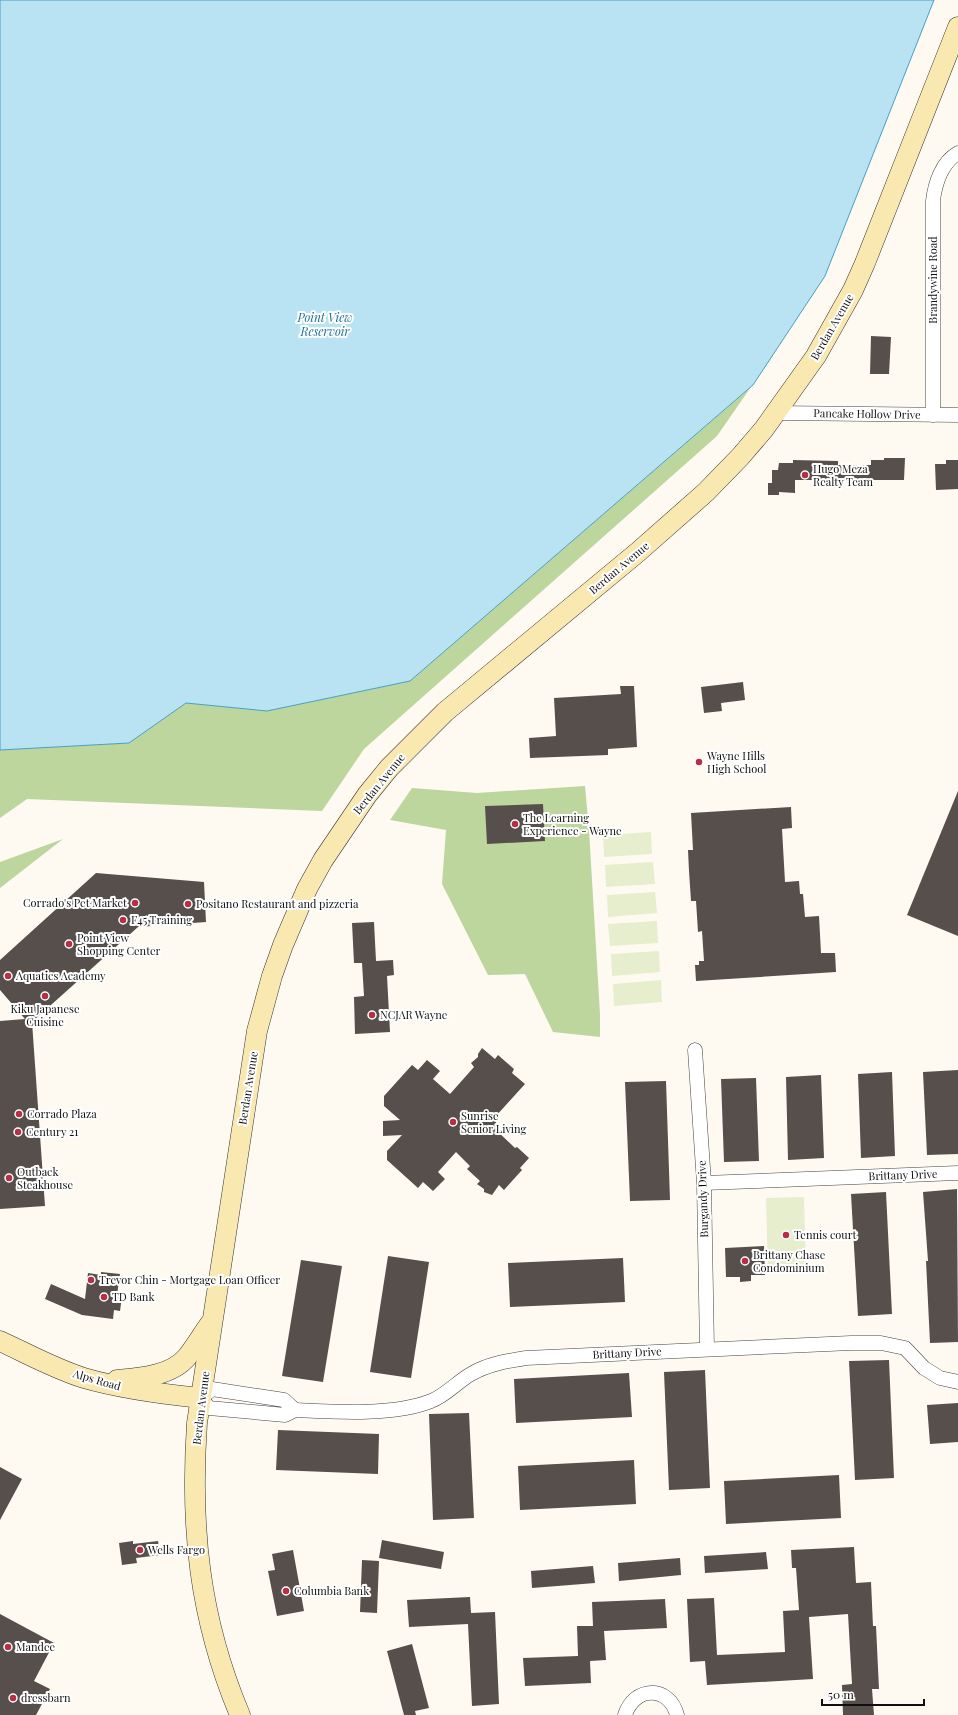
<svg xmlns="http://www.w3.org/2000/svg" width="958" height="1715" viewBox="0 0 958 1715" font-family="'Playfair Display',serif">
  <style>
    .forest { fill: #bdd69d }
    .pitch { fill: #e7eece }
    .water { fill: #b9e3f2; stroke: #469fc4 }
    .building { fill: #564f4c }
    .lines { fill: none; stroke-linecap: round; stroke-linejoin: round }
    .street-casing { stroke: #424242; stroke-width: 15 }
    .secondary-casing { stroke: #313131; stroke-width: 21 }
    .street { stroke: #fff; stroke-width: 14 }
    .secondary { stroke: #f9e9b1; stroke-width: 20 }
    .poi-dot { fill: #b53045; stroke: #fff; stroke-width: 1.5 }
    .labels { text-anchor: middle; stroke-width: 4; stroke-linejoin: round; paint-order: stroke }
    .street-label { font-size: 11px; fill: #0f0f0f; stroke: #fff }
    .poi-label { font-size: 11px; fill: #0f0f0f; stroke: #fff; text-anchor: start }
    .water-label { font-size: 12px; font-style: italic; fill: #207098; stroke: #fff }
  </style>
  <rect width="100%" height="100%" fill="#fefaf1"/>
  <g class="forest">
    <path d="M 751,387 L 717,436 L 364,749 L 322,811 L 27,799 L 0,818 L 0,750 L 129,743 L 186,703 L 267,711 L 410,681 Z"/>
    <path d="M 585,786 L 589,830 L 600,1014 L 600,1037 L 553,1032 L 525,974 L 488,975 L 442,884 L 446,830 L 390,820 L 412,788 L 477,793 Z"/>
    <path d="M 63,839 L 0,888 L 0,862 Z"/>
  </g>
  <g class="pitch">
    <path d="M 651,832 L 652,854 L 604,857 L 603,835 Z"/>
    <path d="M 653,862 L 655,884 L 606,887 L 605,865 Z"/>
    <path d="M 655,892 L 657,913 L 608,917 L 607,895 Z"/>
    <path d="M 657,921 L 658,943 L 610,946 L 608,924 Z"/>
    <path d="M 659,951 L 660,972 L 612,976 L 611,954 Z"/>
    <path d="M 661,980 L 662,1002 L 614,1006 L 613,984 Z"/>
    <path d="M 804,1197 L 806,1271 L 768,1273 L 766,1198 Z"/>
  </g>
  <path class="water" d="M 0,0 L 934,0 L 825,276 L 753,385 L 410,681 L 267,711 L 186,703 L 129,743 L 0,750 Z"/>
  <g class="building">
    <path d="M 871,336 L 891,337 L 889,374 L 870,374 Z"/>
    <path d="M 884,458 L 905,458 L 904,480 L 795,480 L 795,493 L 779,492 L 779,495 L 768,495 L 768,483 L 772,483 L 772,470 L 778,470 L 779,463 L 793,463 L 793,460 L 838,461 L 838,465 L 871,465 L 871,460 L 884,460 Z"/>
    <path d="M 946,460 L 958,460 L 958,489 L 936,490 L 935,464 L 946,464 Z"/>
    <path d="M 743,682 L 745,700 L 721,703 L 722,711 L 704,713 L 701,687 Z"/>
    <path d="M 620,686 L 634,686 L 637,747 L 608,749 L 608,755 L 530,758 L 529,738 L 556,736 L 554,698 L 621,694 Z"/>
    <path d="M 958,791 L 958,936 L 907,915 Z"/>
    <path d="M 543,804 L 545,841 L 487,844 L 485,806 Z"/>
    <path d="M 791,807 L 792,828 L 782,829 L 785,882 L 799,881 L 800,894 L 803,894 L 805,917 L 819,916 L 821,953 L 835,953 L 836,972 L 696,981 L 695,965 L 699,965 L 699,961 L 704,961 L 702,931 L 698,932 L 696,901 L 691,901 L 689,871 L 688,850 L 693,850 L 691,813 Z"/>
    <path d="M 96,873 L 204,882 L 206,922 L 138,927 L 32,1022 L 45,1206 L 0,1209 L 0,1021 L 25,1019 L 0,990 L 0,960 Z"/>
    <path d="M 374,922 L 376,961 L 393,960 L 394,975 L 387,976 L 390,1032 L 355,1034 L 354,997 L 364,996 L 362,963 L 354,963 L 352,923 Z"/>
    <path d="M 482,1048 L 495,1059 L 498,1055 L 514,1069 L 512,1073 L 525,1084 L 496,1116 L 496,1130 L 515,1148 L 517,1147 L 529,1158 L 520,1168 L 522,1170 L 504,1190 L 499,1185 L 492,1195 L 484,1192 L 484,1189 L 477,1184 L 480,1181 L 467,1169 L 470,1166 L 456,1152 L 438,1172 L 445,1179 L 433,1191 L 423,1182 L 418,1188 L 387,1160 L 387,1151 L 402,1135 L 383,1136 L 383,1121 L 400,1120 L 384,1106 L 384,1096 L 412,1065 L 418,1070 L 427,1060 L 440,1071 L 433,1079 L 450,1094 L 474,1067 L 471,1063 L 478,1057 L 478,1054 Z"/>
    <path d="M 958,1070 L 958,1154 L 927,1155 L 923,1072 Z"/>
    <path d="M 892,1072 L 895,1156 L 861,1158 L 858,1074 Z"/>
    <path d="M 821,1075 L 824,1158 L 788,1160 L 786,1077 Z"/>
    <path d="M 756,1078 L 759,1161 L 724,1162 L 721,1079 Z"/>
    <path d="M 666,1081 L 670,1200 L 630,1201 L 625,1082 Z"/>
    <path d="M 957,1189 L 958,1342 L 930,1343 L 926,1261 L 928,1261 L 923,1192 Z"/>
    <path d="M 886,1192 L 892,1314 L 858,1316 L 851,1194 Z"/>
    <path d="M 764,1246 L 765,1275 L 751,1275 L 751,1281 L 740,1282 L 740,1277 L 726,1277 L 725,1248 Z"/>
    <path d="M 388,1256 L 429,1262 L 411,1378 L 370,1372 Z"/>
    <path d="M 623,1258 L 625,1302 L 510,1307 L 508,1263 Z"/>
    <path d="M 301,1260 L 342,1266 L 323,1382 L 282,1376 Z"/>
    <path d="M 101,1272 L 120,1274 L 117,1295 L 122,1296 L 120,1311 L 114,1310 L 113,1319 L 82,1315 L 45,1299 L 51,1284 L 85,1299 L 88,1273 L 101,1275 Z"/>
    <path d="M 889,1360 L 894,1478 L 855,1480 L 849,1361 Z"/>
    <path d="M 705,1370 L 710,1488 L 669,1490 L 664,1372 Z"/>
    <path d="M 629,1373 L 632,1417 L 516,1423 L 514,1379 Z"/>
    <path d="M 958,1403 L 958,1442 L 930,1444 L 927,1405 Z"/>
    <path d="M 469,1413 L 474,1518 L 433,1520 L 429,1414 Z"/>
    <path d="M 278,1430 L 379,1434 L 378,1474 L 276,1470 Z"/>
    <path d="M 634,1460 L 636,1504 L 520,1510 L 518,1466 Z"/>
    <path d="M 0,1467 L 22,1479 L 0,1520 Z"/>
    <path d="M 839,1475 L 841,1518 L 726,1524 L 724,1481 Z"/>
    <path d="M 382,1540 L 444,1552 L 441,1569 L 379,1558 Z"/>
    <path d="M 133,1541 L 133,1544 L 158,1541 L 160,1555 L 136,1558 L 137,1563 L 122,1565 L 119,1543 Z"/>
    <path d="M 854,1547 L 856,1583 L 871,1582 L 873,1626 L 876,1626 L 879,1689 L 872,1689 L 874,1715 L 843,1715 L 842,1685 L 852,1684 L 848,1614 L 809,1617 L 813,1679 L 707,1685 L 705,1661 L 690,1662 L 687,1599 L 714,1598 L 717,1655 L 785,1652 L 783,1611 L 799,1610 L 796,1568 L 792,1568 L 791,1550 Z"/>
    <path d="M 293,1550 L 304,1611 L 277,1616 L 268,1571 L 275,1570 L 272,1554 Z"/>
    <path d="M 766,1552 L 768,1569 L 705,1573 L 704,1556 Z"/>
    <path d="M 680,1558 L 681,1575 L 619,1581 L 618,1563 Z"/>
    <path d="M 362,1560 L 379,1561 L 377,1613 L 360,1612 Z"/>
    <path d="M 593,1566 L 595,1583 L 532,1588 L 531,1571 Z"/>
    <path d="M 470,1597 L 471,1613 L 495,1612 L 499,1704 L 472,1706 L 468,1624 L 409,1627 L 407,1600 Z"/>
    <path d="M 665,1599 L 667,1628 L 604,1631 L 606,1660 L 590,1661 L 591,1683 L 525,1686 L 523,1658 L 578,1656 L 577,1626 L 593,1626 L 592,1602 Z"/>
    <path d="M 0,1614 L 54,1643 L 34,1681 L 50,1689 L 36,1715 L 0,1715 Z"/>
    <path d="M 412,1644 L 429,1708 L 415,1711 L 416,1715 L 404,1715 L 387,1651 Z"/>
  </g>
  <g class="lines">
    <defs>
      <g id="street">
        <path d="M 776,413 L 958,415"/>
        <path d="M 933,415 L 933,201 C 935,183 942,162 958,153"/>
        <path d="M 695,1050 L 704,1183 L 707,1349"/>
        <path d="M 704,1183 L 958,1173"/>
        <path d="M 212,1389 L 284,1400 L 295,1410 L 285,1415 L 209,1408 L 201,1398 Z"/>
        <path d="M 295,1410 C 334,1412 394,1416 431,1401 C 445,1396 457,1382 471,1374 C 488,1364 507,1361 526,1358 L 851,1343 L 881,1343 L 905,1348 L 924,1368 L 940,1378 L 958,1382"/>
        <path d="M 625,1715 C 634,1686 669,1685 677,1715"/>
      </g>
      <g id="secondary">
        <path d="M 0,1341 C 28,1354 55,1369 84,1378 C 122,1389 161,1394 201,1398"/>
        <path d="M 117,1380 C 140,1378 171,1376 187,1357 C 195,1347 202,1335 210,1324"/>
        <path d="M 240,1715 C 199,1618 190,1527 197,1423 L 257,1031 L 272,976 L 283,945 L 307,889 L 323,860 L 367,795 L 389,768 L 445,712 L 638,552 L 706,492 L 740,457 L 764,429 L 816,356 L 853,290 L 865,263 L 958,27"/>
      </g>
    </defs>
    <use href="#street" class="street-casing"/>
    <use href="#secondary" class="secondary-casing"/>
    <use href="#street" class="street"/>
    <use href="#secondary" class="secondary"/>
  </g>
  <g class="poi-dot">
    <circle cx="805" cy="475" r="4"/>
    <circle cx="699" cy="762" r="4"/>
    <circle cx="515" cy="824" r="4"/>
    <circle cx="135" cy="903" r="4"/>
    <circle cx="188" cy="904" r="4"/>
    <circle cx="123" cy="920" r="4"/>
    <circle cx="69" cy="944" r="4"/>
    <circle cx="8" cy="976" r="4"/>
    <circle cx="45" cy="996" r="4"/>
    <circle cx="372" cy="1015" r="4"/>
    <circle cx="19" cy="1114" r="4"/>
    <circle cx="453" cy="1122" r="4"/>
    <circle cx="18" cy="1132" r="4"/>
    <circle cx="9" cy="1178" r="4"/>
    <circle cx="786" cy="1235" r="4"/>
    <circle cx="745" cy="1261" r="4"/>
    <circle cx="91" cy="1280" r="4"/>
    <circle cx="104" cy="1297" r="4"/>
    <circle cx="140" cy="1550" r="4"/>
    <circle cx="286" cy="1591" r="4"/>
    <circle cx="8" cy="1647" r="4"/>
    <circle cx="13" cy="1698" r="4"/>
  </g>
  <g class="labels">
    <g class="street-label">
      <text transform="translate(933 280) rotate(-90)" y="4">Brandywine Road</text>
      <text transform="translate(832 327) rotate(-60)" y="4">Berdan Avenue</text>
      <text transform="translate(867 414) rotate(1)" y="4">Pancake Hollow Drive</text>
      <text transform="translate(619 568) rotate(-40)" y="4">Berdan Avenue</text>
      <text transform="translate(379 784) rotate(-51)" y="4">Berdan Avenue</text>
      <text transform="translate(248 1088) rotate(-81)" y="4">Berdan Avenue</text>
      <text transform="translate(903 1175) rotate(-2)" y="4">Brittany Drive</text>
      <text transform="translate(703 1199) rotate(-92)" y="4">Burgandy Drive</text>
      <text transform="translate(627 1353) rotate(-3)" y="4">Brittany Drive</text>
      <text transform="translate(97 1380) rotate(16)" y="4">Alps Road</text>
      <text transform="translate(201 1408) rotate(-83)" y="4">Berdan Avenue</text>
    </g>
    <g class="poi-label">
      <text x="813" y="473">Hugo Meza<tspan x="813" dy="13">Realty Team</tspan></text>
      <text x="707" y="760">Wayne Hills<tspan x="707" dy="13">High School</tspan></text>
      <text x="523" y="822">The Learning<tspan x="523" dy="13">Experience - Wayne</tspan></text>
      <text x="127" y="907" text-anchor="end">Corrado's Pet Market</text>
      <text x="196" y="908">Positano Restaurant and pizzeria</text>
      <text x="131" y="924">F45 Training</text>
      <text x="77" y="942">Point View<tspan x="77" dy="13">Shopping Center</tspan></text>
      <text x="16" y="980">Aquatics Academy</text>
      <text x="45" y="1013" text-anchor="middle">Kiku Japanese<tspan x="45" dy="13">Cuisine</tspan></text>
      <text x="380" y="1019">NCJAR Wayne</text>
      <text x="27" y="1118">Corrado Plaza</text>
      <text x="461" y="1120">Sunrise<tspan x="461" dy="13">Senior Living</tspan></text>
      <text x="26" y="1136">Century 21</text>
      <text x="17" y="1176">Outback<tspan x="17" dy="13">Steakhouse</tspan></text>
      <text x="794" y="1239">Tennis court</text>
      <text x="753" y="1259">Brittany Chase<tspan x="753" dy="13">Condominium</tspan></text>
      <text x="99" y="1284">Trevor Chin - Mortgage Loan Officer</text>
      <text x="112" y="1301">TD Bank</text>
      <text x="148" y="1554">Wells Fargo</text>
      <text x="294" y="1595">Columbia Bank</text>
      <text x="16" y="1651">Mandee</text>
      <text x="21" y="1702">dressbarn</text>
    </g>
    <g class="water-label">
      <text x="325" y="322">Point View<tspan x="325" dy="14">Reservoir</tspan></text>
    </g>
  </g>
  <path d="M822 1699v6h102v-6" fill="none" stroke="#0f0f0f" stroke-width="2"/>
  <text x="828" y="1699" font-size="12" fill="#0f0f0f" stroke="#ffffff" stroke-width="3" paint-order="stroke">50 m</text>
</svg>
